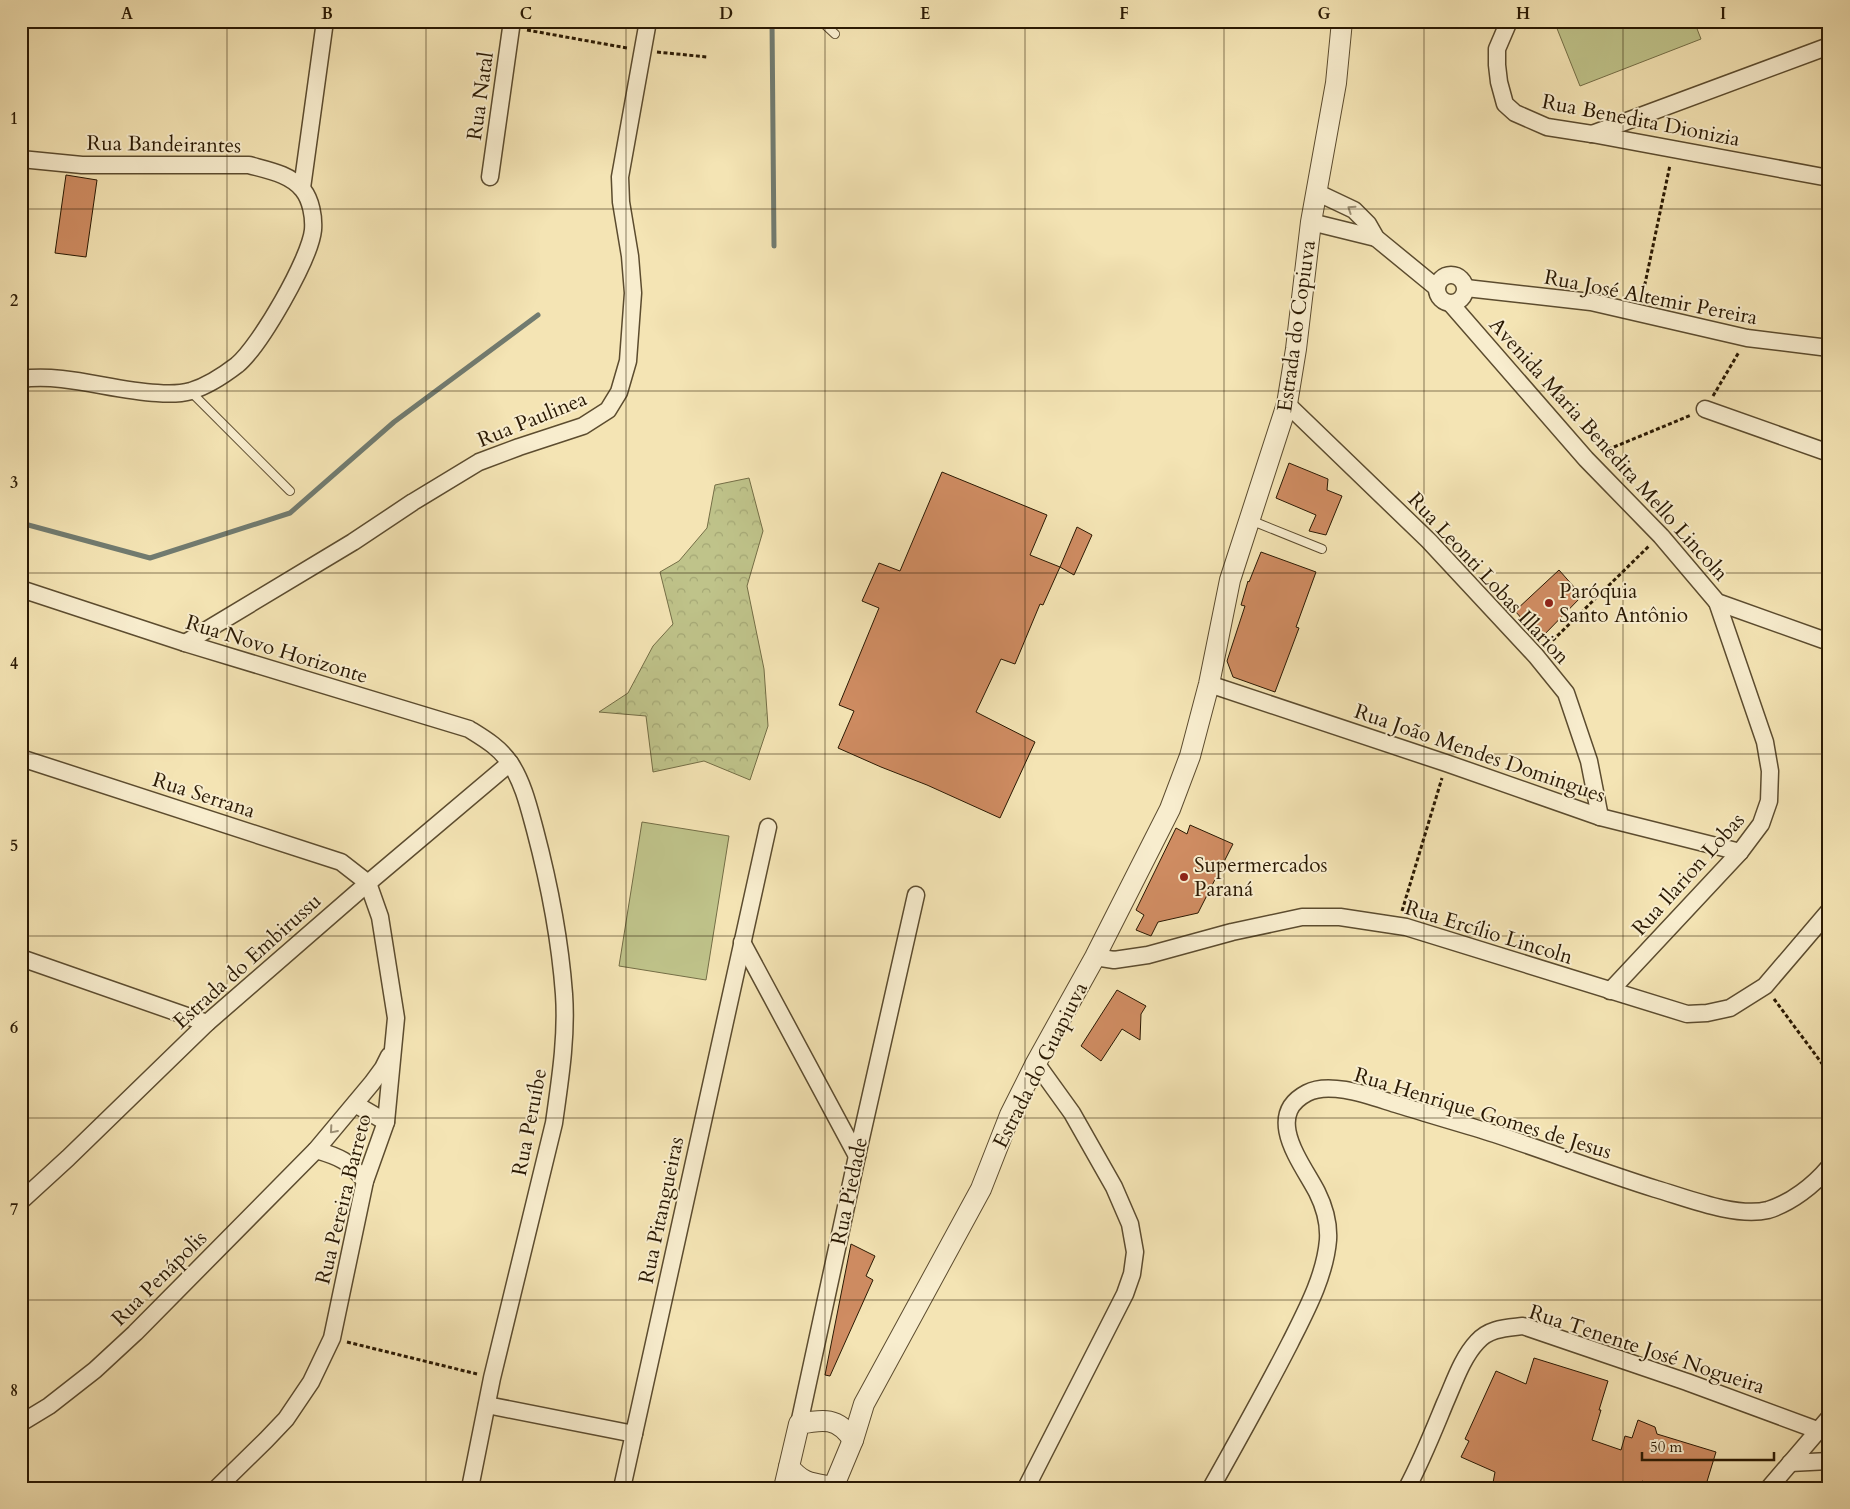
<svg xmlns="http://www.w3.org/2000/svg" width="1850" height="1509" viewBox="0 0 1850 1509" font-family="Cardo,serif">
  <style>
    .forest { fill: url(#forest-crowns); stroke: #746e46 }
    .pitch { fill: #bfc38a; stroke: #746e46 }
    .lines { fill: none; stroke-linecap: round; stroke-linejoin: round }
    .stream { stroke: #717b70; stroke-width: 5 }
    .building { fill: #cf8c62; stroke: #2a1903 }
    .service-casing { stroke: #5c4c2f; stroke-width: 10 }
    .minor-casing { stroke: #5c4c2f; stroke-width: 19 }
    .tertiary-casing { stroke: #5c4c2f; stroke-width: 22 }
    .path { stroke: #2a1903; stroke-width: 3; stroke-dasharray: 4 2.5; stroke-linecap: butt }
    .service { stroke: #f8edce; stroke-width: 8 }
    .minor { stroke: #f8edce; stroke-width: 16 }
    .tertiary { stroke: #f8edce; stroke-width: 20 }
    .oneway { stroke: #9b8e73 }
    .grid { fill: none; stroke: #2a1903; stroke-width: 1; stroke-opacity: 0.55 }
    .poi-dot { fill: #8f2418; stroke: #f8edce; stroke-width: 2 }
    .labels { text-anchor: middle; stroke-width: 4; stroke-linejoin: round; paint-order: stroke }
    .street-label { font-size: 21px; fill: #2a1903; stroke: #f8edce }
    .poi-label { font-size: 21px; fill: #2a1903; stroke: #f8edce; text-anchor: start }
    .neatline { fill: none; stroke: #2a1903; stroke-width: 2 }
    .grid-label { font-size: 16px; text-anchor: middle; font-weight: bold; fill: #2a1903 }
  </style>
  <defs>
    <pattern id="forest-crowns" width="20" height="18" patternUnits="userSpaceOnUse" patternTransform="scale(1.25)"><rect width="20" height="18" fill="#bfc38a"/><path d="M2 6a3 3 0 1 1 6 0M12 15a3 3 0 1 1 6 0" fill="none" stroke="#a4a775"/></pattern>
  </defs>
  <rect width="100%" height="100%" fill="#f4e4b4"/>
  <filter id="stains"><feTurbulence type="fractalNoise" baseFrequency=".004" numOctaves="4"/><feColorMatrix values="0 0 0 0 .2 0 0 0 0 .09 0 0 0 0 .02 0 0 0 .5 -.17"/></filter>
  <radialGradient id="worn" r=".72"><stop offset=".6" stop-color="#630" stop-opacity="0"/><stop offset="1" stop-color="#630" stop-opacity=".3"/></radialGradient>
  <path class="forest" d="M 749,478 L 763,531 L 747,586 L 764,669 L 768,726 L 750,780 L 704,761 L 653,772 L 646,716 L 599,712 L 628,693 L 653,646 L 673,624 L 660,572 L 679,561 L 707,528 L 715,485 Z"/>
  <g class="pitch">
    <path d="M 1554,21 L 1694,21 L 1701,39 L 1580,86 Z"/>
    <path d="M 642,822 L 729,836 L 706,980 L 619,966 Z"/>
  </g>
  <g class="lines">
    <g class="stream">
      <path d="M 772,21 L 774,246"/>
      <path d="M 21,523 L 150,558 L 290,513 L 394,422 L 538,315"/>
    </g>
  </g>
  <g class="building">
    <path d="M 66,175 L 97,180 L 86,257 L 55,253 Z"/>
    <path d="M 1289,463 L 1328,479 L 1327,490 L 1342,496 L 1326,535 L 1309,531 L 1316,515 L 1276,498 Z"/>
    <path d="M 942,472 L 1047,515 L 1030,555 L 1060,567 L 1043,605 L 1040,604 L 1015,664 L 1001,659 L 976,712 L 1035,742 L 1000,818 L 927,785 L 881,767 L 838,748 L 854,711 L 839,705 L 879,608 L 862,601 L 879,563 L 900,571 Z"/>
    <path d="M 1077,527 L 1092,535 L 1074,575 L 1060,567 Z"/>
    <path d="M 1261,552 L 1316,572 L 1296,627 L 1299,628 L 1275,692 L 1233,677 L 1227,661 L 1245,606 L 1241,605 L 1248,581 L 1249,582 Z"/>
    <path d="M 1559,570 L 1582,596 L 1540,639 L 1515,611 Z"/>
    <path d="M 1190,825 L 1233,844 L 1198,913 L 1158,922 L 1151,936 L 1136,930 L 1144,915 L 1136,910 L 1176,828 L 1187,834 Z"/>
    <path d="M 1117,990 L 1146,1006 L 1141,1014 L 1140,1040 L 1122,1029 L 1101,1061 L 1081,1046 Z"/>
    <path d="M 851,1244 L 875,1256 L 866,1276 L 873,1280 L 830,1376 L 825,1375 Z"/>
    <path d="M 1534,1358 L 1608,1381 L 1599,1410 L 1601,1410 L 1592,1440 L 1621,1450 L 1625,1436 L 1632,1438 L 1638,1420 L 1655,1427 L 1657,1434 L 1716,1452 L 1705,1488 L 1663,1488 L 1642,1481 L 1640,1488 L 1492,1488 L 1495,1472 L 1461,1457 L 1469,1441 L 1465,1439 L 1496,1371 L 1526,1384 Z"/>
  </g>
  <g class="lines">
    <defs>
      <g id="service">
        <path d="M 821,21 L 835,34"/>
        <path d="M 190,391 L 290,491"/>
        <path d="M 1250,520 L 1322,549"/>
      </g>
      <g id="minor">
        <path d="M 1509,21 L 1497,49 L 1497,65 L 1499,82 L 1505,104 L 1515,113 L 1547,127 L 1592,134 L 1829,178"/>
        <path d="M 1592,134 L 1829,46"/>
        <path d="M 21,159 L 82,165 L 249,165 C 267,170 291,174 303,190 C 311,200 314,217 313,230 C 310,259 260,346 237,365 C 224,375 207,386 191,391 C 180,394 168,394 157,393 C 111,391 67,373 21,379"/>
        <path d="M 490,177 L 512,21"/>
        <path d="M 302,188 L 325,21"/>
        <path d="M 1316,192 L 1354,210 L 1368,224 L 1376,238 L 1437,288"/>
        <path d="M 1311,222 L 1376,238"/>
        <circle cx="1451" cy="289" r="14"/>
        <path d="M 1466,288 L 1591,302 L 1747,338 L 1829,348"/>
        <path d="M 1451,304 L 1586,459 L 1661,536 L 1717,602 L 1829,642"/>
        <path d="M 1287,404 L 1429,541 L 1536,656 L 1566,693 L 1589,761 L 1600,817"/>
        <path d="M 1705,409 L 1829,453"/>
        <path d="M 21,589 L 185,643 L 469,729 C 485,739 499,747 510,763 C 523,782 529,808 535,830 C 549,883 560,940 564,994 C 567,1037 560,1080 554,1123 L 492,1378 L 470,1488"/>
        <path d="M 185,643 L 353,542 L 413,502 L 479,462 L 519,447 L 583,426 L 608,410 L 619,392 L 628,361 L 633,293 L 630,256 L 621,202 L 620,177 L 648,21"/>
        <path d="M 1209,684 L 1446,763 L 1600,817 L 1740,852"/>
        <path d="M 21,758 L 341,862 L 368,883 L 380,917 L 396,1018 L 386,1122 L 365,1181 L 332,1338 L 311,1382 L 286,1419 L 266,1440 L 217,1488"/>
        <path d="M 742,942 L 857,1156"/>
        <path d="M 1095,957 L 1114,960 L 1148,955 L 1232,932 L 1302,917 L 1340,917 L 1406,927 L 1687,1014 L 1707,1013 L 1730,1008 L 1765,986 L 1829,911"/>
        <path d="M 21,958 L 207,1023"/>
        <path d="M 1610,991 L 1740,852 L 1761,824 L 1769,801 L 1770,771 L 1765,742 L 1717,602"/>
        <path d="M 355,1104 L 386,1122"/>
        <path d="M 316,1150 C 340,1157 349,1161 365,1181"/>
        <path d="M 21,1201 L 68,1158 L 207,1023 L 368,883 L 510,763"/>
        <path d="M 487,1405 L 634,1434"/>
        <path d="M 21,1423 L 49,1406 L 95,1370 L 135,1333 L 316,1150 L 372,1083 L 383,1068 L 389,1056"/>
        <path d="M 799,1424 L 857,1156 L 916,895"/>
        <path d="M 1790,1463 L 1829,1461"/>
        <path d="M 622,1488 L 768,827"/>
        <path d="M 1026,1488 L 1125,1294 L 1132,1274 L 1135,1252 L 1130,1224 L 1114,1187 L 1072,1113 L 1036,1063"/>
        <path d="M 1211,1488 C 1238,1440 1265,1392 1290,1343 C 1306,1311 1325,1276 1328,1240 C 1329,1224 1324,1206 1317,1192 C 1302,1163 1263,1116 1307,1093 C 1331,1080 1375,1098 1399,1105 C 1431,1115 1463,1124 1495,1134 C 1549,1152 1602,1172 1656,1189 C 1687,1198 1736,1218 1768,1210 C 1791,1203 1814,1185 1829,1167"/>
        <path d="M 1407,1488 C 1422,1460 1433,1432 1445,1403 C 1454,1383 1462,1358 1477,1342 C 1489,1328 1507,1328 1523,1326 L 1687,1382 L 1817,1430"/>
        <path d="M 1769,1488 L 1829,1418"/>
      </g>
      <g id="tertiary">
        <path d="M 789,1467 C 804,1485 813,1483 834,1487"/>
        <path d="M 784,1488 L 799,1424 C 823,1419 838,1417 853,1440"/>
        <path d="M 833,1488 L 853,1440 L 864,1404 L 981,1189 L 1010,1115 L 1036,1063 L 1095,957 L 1170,809 L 1190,756 L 1209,684 L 1230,580 L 1287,404 L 1296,349 L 1311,222 L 1336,83 L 1342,21"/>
      </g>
    </defs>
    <use href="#service" class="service-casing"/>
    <use href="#minor" class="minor-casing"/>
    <use href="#tertiary" class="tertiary-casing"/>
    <g class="path">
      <path d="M 483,21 L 496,24"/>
      <path d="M 527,30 L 627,48"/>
      <path d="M 657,52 L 707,57"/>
      <path d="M 1642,298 L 1670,165"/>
      <path d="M 1713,396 L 1739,352"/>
      <path d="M 1602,452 L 1691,415"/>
      <path d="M 1548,645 L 1649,546"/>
      <path d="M 1402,911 L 1442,778"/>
      <path d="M 1774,999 L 1829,1073"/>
      <path d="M 347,1342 L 477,1374"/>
    </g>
    <use href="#service" class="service"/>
    <use href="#minor" class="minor"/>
    <use href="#tertiary" class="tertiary"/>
  </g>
  <defs><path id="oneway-chevron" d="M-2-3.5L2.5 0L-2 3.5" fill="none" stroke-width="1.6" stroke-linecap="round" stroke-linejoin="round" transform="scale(1.25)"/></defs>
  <g class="oneway">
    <use href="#oneway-chevron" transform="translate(1351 209) rotate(-146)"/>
    <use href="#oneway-chevron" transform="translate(333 1130) rotate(131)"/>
  </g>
  <path class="grid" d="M 227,21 L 227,1488M 426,21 L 426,1488M 626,21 L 626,1488M 825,21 L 825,1488M 1025,21 L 1025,1488M 1224,21 L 1224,1488M 1424,21 L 1424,1488M 1623,21 L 1623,1488M 21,209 L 1829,209M 21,391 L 1829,391M 21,573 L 1829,573M 21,754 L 1829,754M 21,936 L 1829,936M 21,1118 L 1829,1118M 21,1300 L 1829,1300"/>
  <g class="poi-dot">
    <circle cx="1549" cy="603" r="5"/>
    <circle cx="1184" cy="877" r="5"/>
  </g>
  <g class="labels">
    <g class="street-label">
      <text transform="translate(480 96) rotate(-82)" y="7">Rua Natal</text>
      <text transform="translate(1641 120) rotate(11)" y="7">Rua Benedita Dionizia</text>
      <text transform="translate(164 144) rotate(1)" y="7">Rua Bandeirantes</text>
      <text transform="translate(1651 297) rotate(11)" y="7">Rua José Altemir Pereira</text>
      <text transform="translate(1296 326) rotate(-82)" y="7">Estrada do Copiuva</text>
      <text transform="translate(532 419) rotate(-22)" y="7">Rua Paulinea</text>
      <text transform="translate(1609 449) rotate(48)" y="7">Avenida Maria Benedita Mello Lincoln</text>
      <text transform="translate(1489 578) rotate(47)" y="7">Rua Leonti Lobas Illarion</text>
      <text transform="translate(277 649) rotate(17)" y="7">Rua Novo Horizonte</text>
      <text transform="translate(1480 753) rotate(19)" y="7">Rua João Mendes Domingues</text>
      <text transform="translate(204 795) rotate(18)" y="7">Rua Serrana</text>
      <text transform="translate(1688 874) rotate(-48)" y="7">Rua Ilarion Lobas</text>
      <text transform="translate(1489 932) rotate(17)" y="7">Rua Ercílio Lincoln</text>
      <text transform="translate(247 961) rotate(-42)" y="7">Estrada do Embirussu</text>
      <text transform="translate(1040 1065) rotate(-63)" y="7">Estrada do Guapiuva</text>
      <text transform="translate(1483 1113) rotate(17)" y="7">Rua Henrique Gomes de Jesus</text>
      <text transform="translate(529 1122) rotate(-79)" y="7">Rua Peruíbe</text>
      <text transform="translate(849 1191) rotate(-78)" y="7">Rua Piedade</text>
      <text transform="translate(343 1199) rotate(-76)" y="7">Rua Pereira Barreto</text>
      <text transform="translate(661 1210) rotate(-78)" y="7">Rua Pitangueiras</text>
      <text transform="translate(159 1278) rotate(-45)" y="7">Rua Penápolis</text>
      <text transform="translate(1647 1349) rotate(18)" y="7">Rua Tenente José Nogueira</text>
    </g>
    <g class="poi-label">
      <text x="1559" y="598">Paróquia<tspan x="1559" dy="24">Santo Antônio</tspan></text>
      <text x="1194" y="872">Supermercados<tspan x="1194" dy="24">Paraná</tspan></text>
    </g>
  </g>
  <rect width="1850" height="1509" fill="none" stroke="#f4e4b4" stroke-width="55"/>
  <path d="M1642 1452v8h132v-8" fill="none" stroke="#2a1903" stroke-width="2.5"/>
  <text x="1650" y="1452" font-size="15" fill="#2a1903" stroke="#f8edce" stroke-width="4" paint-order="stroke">50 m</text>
  <rect x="28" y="28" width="1794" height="1454" class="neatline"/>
  <g class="grid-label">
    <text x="127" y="19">A</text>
    <text x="327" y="19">B</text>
    <text x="526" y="19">C</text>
    <text x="726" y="19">D</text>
    <text x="925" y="19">E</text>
    <text x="1124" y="19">F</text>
    <text x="1324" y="19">G</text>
    <text x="1523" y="19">H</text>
    <text x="1723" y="19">I</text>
    <text x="14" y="124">1</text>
    <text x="14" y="306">2</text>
    <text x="14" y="488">3</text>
    <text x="14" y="669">4</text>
    <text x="14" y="851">5</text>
    <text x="14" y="1033">6</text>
    <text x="14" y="1215">7</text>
    <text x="14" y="1396">8</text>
  </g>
  <rect width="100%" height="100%" filter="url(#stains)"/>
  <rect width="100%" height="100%" fill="url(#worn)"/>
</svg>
